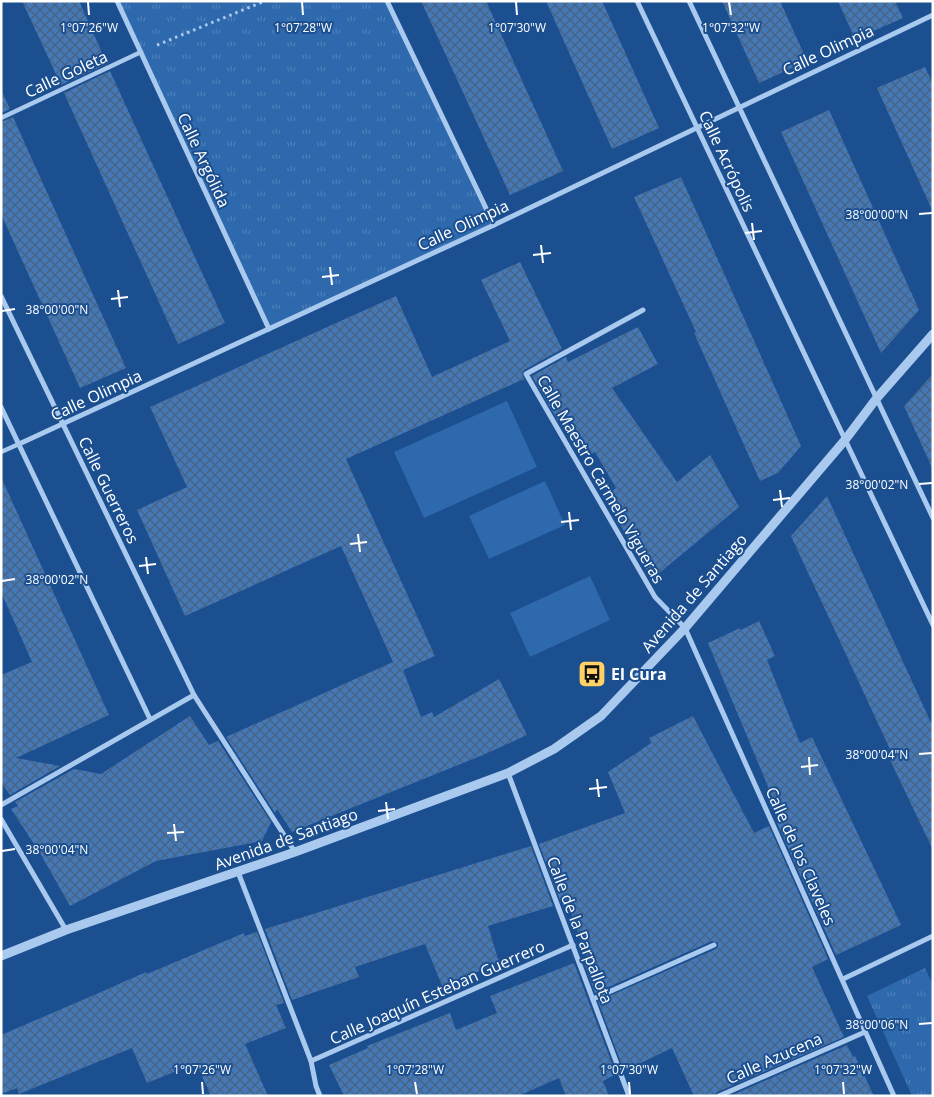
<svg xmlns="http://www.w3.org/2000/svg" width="934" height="1097" viewBox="0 0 934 1097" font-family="'Open Sans',sans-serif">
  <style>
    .grass { fill: url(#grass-tufts) }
    .pitch { fill: #2e69ad }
    .building { fill: url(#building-cross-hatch) }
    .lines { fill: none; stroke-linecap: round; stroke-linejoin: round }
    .path { stroke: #a9c9ee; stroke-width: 3; stroke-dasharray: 2.5 4; stroke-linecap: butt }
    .pedestrian { stroke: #a9c9ee; stroke-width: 4.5 }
    .minor { stroke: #a9c9ee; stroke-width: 5 }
    .tertiary { stroke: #a9c9ee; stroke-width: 9 }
    .ticks { fill: none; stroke: #fff; stroke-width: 2 }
    .labels { text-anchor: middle; stroke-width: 4; stroke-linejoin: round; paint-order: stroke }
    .street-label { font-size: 16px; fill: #fff; stroke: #1b4f8f }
    .poi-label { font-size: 16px; font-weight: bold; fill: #fff; stroke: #1b4f8f; text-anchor: start }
    .ticks-label { font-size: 12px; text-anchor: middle; fill: #fff; stroke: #1b4f8f; stroke-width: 4; stroke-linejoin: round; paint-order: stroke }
  </style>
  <defs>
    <pattern id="grass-tufts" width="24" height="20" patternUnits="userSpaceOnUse" patternTransform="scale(1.25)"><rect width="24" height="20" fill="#2e69ad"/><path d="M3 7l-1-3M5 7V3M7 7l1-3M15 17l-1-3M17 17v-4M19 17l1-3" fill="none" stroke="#4d80b9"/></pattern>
    <pattern id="building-cross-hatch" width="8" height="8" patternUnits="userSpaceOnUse" patternTransform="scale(1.25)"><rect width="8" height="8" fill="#4478b7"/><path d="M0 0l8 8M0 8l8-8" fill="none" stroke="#486282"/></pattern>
  </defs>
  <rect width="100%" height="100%" fill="#1b4f8f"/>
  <g class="grass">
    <path d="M 117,1 L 387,1 L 494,225 L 269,329 Z"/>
    <path d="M 925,968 L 933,985 L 933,1096 L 912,1096 L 867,996 Z"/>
  </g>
  <g class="pitch">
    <path d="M 507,401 L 537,467 L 424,518 L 394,452 Z"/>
    <path d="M 545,481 L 565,525 L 489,559 L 469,516 Z"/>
    <path d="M 590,576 L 610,620 L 530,657 L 510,613 Z"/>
  </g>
  <g class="building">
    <path d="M 22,1 L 79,1 L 107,64 L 61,85 Z"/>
    <path d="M 421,1 L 486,1 L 563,171 L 510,195 Z"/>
    <path d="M 546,1 L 602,1 L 659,128 L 612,149 Z"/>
    <path d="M 722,1 L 780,1 L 807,61 L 759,83 Z"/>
    <path d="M 838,1 L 895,1 L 903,18 L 855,39 Z"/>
    <path d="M 925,67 L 933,84 L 933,212 L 877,88 Z"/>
    <path d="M 110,71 L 225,323 L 178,344 L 64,93 Z"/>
    <path d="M 1,90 L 10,109 L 1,113 Z"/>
    <path d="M 829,110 L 919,310 L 881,353 L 781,132 Z"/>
    <path d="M 13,117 L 126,368 L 80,388 L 1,214 L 1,122 Z"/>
    <path d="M 681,177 L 801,446 L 778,473 L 760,481 L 694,333 L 696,332 L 634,197 Z"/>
    <path d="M 520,262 L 562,349 L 524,370 L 522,374 L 524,379 L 346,459 L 435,656 L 403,670 L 421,717 L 432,712 L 434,717 L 499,679 L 527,735 L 483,755 L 292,832 L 277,809 L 275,813 L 226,737 L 393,662 L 341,546 L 185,616 L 137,510 L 187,487 L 150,407 L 396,296 L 432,377 L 510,341 L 481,280 Z"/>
    <path d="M 638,327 L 658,364 L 612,388 L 677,482 L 710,455 L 739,507 L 652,579 L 604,497 L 616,488 L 595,452 L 592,454 L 567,415 L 558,421 L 532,376 L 566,357 L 568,362 Z"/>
    <path d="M 933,374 L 933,470 L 904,406 Z"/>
    <path d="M 1,477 L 109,715 L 16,758 L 60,766 L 10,795 L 1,782 L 1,675 L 32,662 L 1,592 Z"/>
    <path d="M 827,496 L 933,727 L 933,850 L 890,760 L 894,758 L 791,536 Z"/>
    <path d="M 759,621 L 775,656 L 767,660 L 800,743 L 812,737 L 901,925 L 836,955 L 777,823 L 782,820 L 708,643 L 740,628 L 741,630 Z"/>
    <path d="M 190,716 L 209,745 L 218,741 L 271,822 L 262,841 L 156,861 L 70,906 L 40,853 L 11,809 L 18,806 L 15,802 L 74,769 L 101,774 Z"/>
    <path d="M 693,716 L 754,833 L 769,826 L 828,959 L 812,967 L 844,1037 L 717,1092 L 715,1096 L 694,1096 L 672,1048 L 624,1071 L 598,1001 L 716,949 L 718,946 L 718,943 L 712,941 L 595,993 L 583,960 L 587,958 L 567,901 L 561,903 L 539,844 L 625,813 L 608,772 L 651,743 L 649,738 Z"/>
    <path d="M 531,846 L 553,906 L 488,926 L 499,962 L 443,988 L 425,944 L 355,967 L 359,977 L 292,1000 L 265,929 Z"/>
    <path d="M 257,932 L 284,1003 L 276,1005 L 286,1028 L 245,1044 L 268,1096 L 211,1096 L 196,1063 L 147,1083 L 132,1048 L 19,1094 L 17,1088 L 1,1094 L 1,1035 L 101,992 L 146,972 L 147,974 L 244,933 L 245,936 Z"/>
    <path d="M 574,963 L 616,1074 L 603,1081 L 609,1096 L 566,1096 L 559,1078 L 518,1096 L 344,1096 L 329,1065 L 368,1048 L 367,1046 L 450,1013 L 456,1030 L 497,1013 L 490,996 Z"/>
    <path d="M 847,1045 L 853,1057 L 855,1056 L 874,1096 L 730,1096 Z"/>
  </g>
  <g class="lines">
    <path class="path" d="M 157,45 L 265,1"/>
    <g class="pedestrian">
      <path d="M 1,118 L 141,52"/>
      <path d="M 1,452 L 19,444"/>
    </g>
    <g class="minor">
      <path d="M 117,1 L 269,329"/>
      <path d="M 387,1 L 494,225"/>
      <path d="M 637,1 L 933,625"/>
      <path d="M 689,1 L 933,518"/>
      <path d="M 1,296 L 194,695"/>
      <path d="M 643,310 L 526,374 L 655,597 L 685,628 L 894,1096"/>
      <path d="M 1,407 L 150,719"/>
      <path d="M 19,444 L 494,225 L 933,15"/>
      <path d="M 508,773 L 629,1096"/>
      <path d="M 1,805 L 194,695 L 295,852"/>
      <path d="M 1,819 L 66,930"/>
      <path d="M 238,872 L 311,1061 L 316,1086 L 320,1096"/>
      <path d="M 843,979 L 933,936"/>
      <path d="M 593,999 L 714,945"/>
      <path d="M 311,1061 L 573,945"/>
      <path d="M 719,1096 L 865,1032"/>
    </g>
    <path class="tertiary" d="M 1,956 L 66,930 L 295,852 L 508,773 L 554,749 L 601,716 L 685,628 L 845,440 L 876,399 L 933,334"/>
  </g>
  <path class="ticks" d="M 88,2 L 89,15M 302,2 L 303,15M 516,2 L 517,15M 729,2 L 731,15M 919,214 L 932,213M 752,223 L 754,240M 745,233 L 762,231M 541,245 L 543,263M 533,255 L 551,253M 330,267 L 332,285M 322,277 L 339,275M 118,290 L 120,307M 111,299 L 128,297M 2,311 L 15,309M 919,484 L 932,483M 780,490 L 782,507M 773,500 L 790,498M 569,512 L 571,530M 561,522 L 579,520M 358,534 L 360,552M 350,544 L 367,542M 146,557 L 148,574M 139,566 L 156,564M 2,581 L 15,579M 919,754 L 932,753M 809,757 L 810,775M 801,767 L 818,765M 597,779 L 599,797M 589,789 L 607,787M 386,802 L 388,819M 378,811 L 395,809M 174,824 L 176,841M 167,833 L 184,832M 2,851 L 15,849M 919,1024 L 932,1023M 202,1082 L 203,1094M 415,1082 L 417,1094M 629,1082 L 630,1094M 843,1082 L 844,1094"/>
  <defs>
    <symbol id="bus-square" viewBox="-11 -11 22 22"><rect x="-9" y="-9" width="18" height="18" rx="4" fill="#ffd166" stroke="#1b4f8f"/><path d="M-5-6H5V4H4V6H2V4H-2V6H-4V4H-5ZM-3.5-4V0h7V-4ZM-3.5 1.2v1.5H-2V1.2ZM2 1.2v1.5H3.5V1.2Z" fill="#111"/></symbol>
  </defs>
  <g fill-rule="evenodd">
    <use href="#bus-square" x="576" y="658" width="32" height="32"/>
  </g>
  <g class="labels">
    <g class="street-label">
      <text transform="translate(828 50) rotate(-25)" y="6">Calle Olimpia</text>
      <text transform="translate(66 74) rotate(-25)" y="6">Calle Goleta</text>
      <text transform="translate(204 160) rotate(65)" y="6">Calle Argólida</text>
      <text transform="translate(727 161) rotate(65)" y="6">Calle Acrópolis</text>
      <text transform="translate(463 225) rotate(-25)" y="6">Calle Olimpia</text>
      <text transform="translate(96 395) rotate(-25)" y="6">Calle Olimpia</text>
      <text transform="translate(601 479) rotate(60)" y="6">Calle Maestro Carmelo Vigueras</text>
      <text transform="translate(109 490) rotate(64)" y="6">Calle Guerreros</text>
      <text transform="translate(694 593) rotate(-49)" y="6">Avenida de Santiago</text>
      <text transform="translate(286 839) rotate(-20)" y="6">Avenida de Santiago</text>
      <text transform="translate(801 856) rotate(66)" y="6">Calle de los Claveles</text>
      <text transform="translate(580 930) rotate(69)" y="6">Calle de la Parpallota</text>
      <text transform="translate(437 992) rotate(-24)" y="6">Calle Joaquín Esteban Guerrero</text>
      <text transform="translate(774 1058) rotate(-24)" y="6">Calle Azucena</text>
    </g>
    <g class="poi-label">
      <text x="611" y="680">El Cura</text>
    </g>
  </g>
  <g class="ticks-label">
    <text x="89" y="32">1°07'26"W</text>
    <text x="303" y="32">1°07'28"W</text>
    <text x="517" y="32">1°07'30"W</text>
    <text x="731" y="32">1°07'32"W</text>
    <text x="877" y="219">38°00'00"N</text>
    <text x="57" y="314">38°00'00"N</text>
    <text x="877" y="489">38°00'02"N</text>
    <text x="57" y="584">38°00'02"N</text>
    <text x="877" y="759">38°00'04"N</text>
    <text x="57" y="854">38°00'04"N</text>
    <text x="877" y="1029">38°00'06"N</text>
    <text x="202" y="1074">1°07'26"W</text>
    <text x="415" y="1074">1°07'28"W</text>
    <text x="629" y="1074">1°07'30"W</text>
    <text x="843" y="1074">1°07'32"W</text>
  </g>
  <rect width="934" height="1097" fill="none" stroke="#ffffff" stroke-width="5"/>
</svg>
